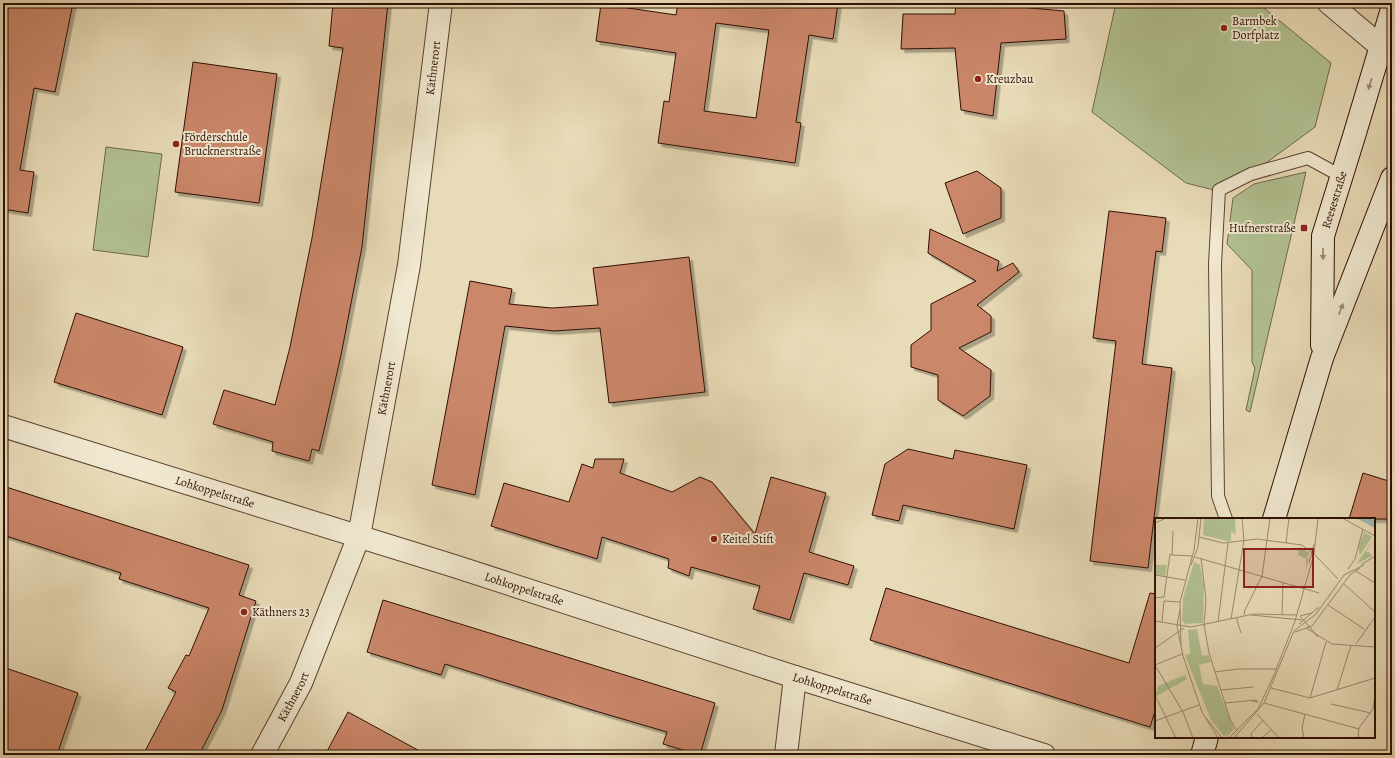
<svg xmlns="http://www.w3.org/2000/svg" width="1395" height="758" viewBox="0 0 1395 758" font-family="Alegreya,serif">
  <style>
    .green { fill: #b2c192; stroke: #70684a }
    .building { fill: #cb876b; stroke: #2e0f03; fill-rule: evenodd; filter: url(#shadow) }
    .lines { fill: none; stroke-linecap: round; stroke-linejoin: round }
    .lane-casing { stroke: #5c4230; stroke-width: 14 }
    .street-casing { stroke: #5c4230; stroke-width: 24 }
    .secondary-casing { stroke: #2e0f03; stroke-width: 24 }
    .lane { stroke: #f0e8d0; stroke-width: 12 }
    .street { stroke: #f0e8d0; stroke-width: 22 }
    .secondary { stroke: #f0e8d0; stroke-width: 22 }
    .oneway { fill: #998674 }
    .poi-dot { fill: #8f2418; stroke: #f0e8d0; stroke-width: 1.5 }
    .labels { text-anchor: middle; stroke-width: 4; stroke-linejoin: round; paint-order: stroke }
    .poi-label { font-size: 12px; fill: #2e0f03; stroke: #f0e8d0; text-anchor: start }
    .street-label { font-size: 12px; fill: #2e0f03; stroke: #f0e8d0 }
    .inset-road { fill: none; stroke: #9e896f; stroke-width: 1 }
    .view { fill: #8f2418; fill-opacity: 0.15; stroke: #8f2418; stroke-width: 2 }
    .inset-edge { fill: none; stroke: #2e0f03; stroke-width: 2 }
  </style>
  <defs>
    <filter id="shadow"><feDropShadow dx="3.5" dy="3.5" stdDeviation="0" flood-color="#0004"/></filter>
  </defs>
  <rect width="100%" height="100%" fill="#e8dbb7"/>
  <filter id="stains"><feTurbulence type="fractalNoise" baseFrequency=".005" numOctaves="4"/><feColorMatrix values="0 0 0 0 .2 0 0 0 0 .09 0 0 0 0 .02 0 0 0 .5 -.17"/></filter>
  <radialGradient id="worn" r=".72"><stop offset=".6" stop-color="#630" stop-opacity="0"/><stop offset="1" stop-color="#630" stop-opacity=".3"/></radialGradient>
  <g class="green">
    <path d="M 1116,3 L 1258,3 L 1331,63 L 1315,127 L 1251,174 L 1218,191 L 1186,183 L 1092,112 Z"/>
    <path d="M 106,147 L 162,154 L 148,257 L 93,250 Z"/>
    <path d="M 1306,172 L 1250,412 L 1246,410 L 1255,368 L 1252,362 L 1252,270 L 1227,244 L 1233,198 L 1254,184 Z"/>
  </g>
  <g class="building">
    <path d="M 3,3 L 73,3 L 55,92 L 34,88 L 20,170 L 34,172 L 28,213 L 3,209 Z"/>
    <path d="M 333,3 L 388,3 L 362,247 L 341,355 L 325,426 L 319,451 L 312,449 L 309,461 L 272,451 L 273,442 L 213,424 L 224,390 L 275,405 L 290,347 L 312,238 L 343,48 L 329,46 Z"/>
    <path d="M 678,3 L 838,3 L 833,39 L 809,35 L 796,122 L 801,123 L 795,163 L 658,143 L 664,101 L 669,102 L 676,53 L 596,41 L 601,4 L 676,15 ZM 716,23 L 769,30 L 756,118 L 704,111 Z"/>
    <path d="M 956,3 L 997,3 L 997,5 L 1064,11 L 1066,39 L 1001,43 L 993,116 L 961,110 L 955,48 L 901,49 L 903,14 L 955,14 Z"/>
    <path d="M 193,62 L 277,74 L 259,203 L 175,192 Z"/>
    <path d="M 977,171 L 1001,188 L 1001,218 L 963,234 L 945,183 Z"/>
    <path d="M 1109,211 L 1166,218 L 1162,252 L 1156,251 L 1142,364 L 1172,368 L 1148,568 L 1090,561 L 1116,341 L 1093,338 Z"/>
    <path d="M 930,229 L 999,261 L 997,271 L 1013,263 L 1019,272 L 977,305 L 991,316 L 991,332 L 959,348 L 991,370 L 990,396 L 963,416 L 938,400 L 938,375 L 911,367 L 911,345 L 931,330 L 931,304 L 976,281 L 928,253 Z"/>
    <path d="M 689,257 L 705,392 L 609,403 L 600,328 L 554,331 L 505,326 L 475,495 L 432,485 L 470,281 L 512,289 L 509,304 L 552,308 L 598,305 L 593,268 Z"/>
    <path d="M 76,313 L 183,347 L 162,415 L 54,382 Z"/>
    <path d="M 908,449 L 953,459 L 955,450 L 1027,465 L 1014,529 L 903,505 L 899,521 L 872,515 L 885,464 Z"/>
    <path d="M 595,459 L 624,459 L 620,473 L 672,492 L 700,477 L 712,482 L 755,534 L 771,477 L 826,493 L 809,552 L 854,566 L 848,585 L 804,573 L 790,620 L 753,609 L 760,586 L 691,567 L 689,576 L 668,568 L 669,559 L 602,537 L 597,559 L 491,526 L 504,483 L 569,502 L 582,464 L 593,468 Z"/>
    <path d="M 1363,473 L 1392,482 L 1392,519 L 1349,519 Z"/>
    <path d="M 3,486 L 249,565 L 239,595 L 256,601 L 222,710 L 199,755 L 143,755 L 176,692 L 168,688 L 186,655 L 189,656 L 209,608 L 119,579 L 121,573 L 3,535 Z"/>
    <path d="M 886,588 L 1129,663 L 1150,593 L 1156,594 L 1156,708 L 1150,727 L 870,640 Z"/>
    <path d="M 383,600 L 715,703 L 700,755 L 663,744 L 667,732 L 592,710 L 445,664 L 441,675 L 367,652 Z"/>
    <path d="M 3,667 L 78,693 L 57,755 L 3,755 Z"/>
    <path d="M 348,712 L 427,755 L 325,755 Z"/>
  </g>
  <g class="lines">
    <defs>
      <path id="lane" d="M 1226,519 L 1218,496 L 1215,264 L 1219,190 L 1251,174 L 1308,158 L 1341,176"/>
      <g id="street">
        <path d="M 1329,3 L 1392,56"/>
        <path id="s1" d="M 3,426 L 454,566 L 795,677 L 1044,755"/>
        <path id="s2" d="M 262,755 L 301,683 L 359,536 L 409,265 L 441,3"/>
        <path d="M 786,755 L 795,677"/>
      </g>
      <g id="secondary">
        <path id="s3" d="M 1322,345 L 1323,236 L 1355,133 L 1392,9"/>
        <path d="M 1274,519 L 1322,358 L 1392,178"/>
        <path d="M 1202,755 L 1207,737"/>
      </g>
    </defs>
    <use href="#lane" class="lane-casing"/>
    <use href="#street" class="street-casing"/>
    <use href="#secondary" class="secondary-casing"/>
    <use href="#lane" class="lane"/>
    <use href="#street" class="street"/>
    <use href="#secondary" class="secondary"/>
  </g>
  <defs><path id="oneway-solid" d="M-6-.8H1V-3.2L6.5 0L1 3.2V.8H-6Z"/></defs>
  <g class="oneway">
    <use href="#oneway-solid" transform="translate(1370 84) rotate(107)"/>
    <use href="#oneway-solid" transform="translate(1323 254) rotate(90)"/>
    <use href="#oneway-solid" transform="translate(1341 309) rotate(-69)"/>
  </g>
  <g class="poi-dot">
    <circle cx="1224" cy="28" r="4"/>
    <circle cx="978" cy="79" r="4"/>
    <circle cx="176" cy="144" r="4"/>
    <rect x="1300" y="224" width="8" height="8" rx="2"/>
    <circle cx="714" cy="539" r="4"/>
    <circle cx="244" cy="612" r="4"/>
  </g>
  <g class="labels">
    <g class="poi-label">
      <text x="1232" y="25">Barmbek<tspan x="1232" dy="14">Dorfplatz</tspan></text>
      <text x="986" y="83">Kreuzbau</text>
      <text x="184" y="141">Förderschule<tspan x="184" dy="14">Brucknerstraße</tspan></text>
      <text x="1296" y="232" text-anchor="end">Hufnerstraße</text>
      <text x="722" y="543">Keitel Stift</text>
      <text x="252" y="616">Käthners 23</text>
    </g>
    <g class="street-label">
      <text dy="4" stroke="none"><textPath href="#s2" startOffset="714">Käthnerort</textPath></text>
      <text dy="4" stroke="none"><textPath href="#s3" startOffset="147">Reesestraße</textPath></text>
      <text dy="4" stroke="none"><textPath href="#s2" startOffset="390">Käthnerort</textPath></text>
      <text dy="4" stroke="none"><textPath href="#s1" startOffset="222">Lohkoppelstraße</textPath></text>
      <text dy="4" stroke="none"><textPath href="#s1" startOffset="546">Lohkoppelstraße</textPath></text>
      <text dy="4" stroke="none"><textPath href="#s1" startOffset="870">Lohkoppelstraße</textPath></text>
      <text dy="4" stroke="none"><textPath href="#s2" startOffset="66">Käthnerort</textPath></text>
    </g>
  </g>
  <g transform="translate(1155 518)">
    <rect width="220" height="220" fill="#e8dbb7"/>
    <path d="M 49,0 L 80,0 L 81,16 L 76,14 L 76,23 L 72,23 L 48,17 ZM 209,14 L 217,19 L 205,37 L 203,30 ZM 219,21 L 211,34 L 214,34 L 217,38 L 201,46 ZM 144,29 L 155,35 L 151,40 L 154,40 L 151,52 L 151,41 L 143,37 ZM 39,44 L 45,47 L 49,68 L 48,105 L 30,106 L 27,102 L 28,80 ZM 0,47 L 12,47 L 10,58 L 0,57 ZM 42,111 L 47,138 L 53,137 L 56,144 L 44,147 L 48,166 L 62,168 L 79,211 L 72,218 L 70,219 L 75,212 L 69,218 L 56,202 L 30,137 L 35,136 L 33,112 ZM 30,157 L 32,161 L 0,179 L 3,168 Z" fill="#b2c192"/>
    <path d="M 201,0 L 215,0 L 220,3 L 220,10 Z" fill="#98bab3"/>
    <path class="inset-road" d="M 187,0 L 220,18M 0,5 L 11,0M 44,19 L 68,25 L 102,21 L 147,27 L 159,36 L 183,61M 131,25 L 134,0M 17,37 L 38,38M 40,39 L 164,75M 46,40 L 51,81 L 49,106 L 54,135 L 75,201 L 82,213M 154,45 L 159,26M 36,47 L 43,29 L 46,0M 206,47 L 220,38M 193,51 L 200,41 L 208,11M 201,53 L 220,65M 0,57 L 30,62M 189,66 L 220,94M 0,80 L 9,79 L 15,36 L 17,37 L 18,13M 173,87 L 209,111M 25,91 L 22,108 L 28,138 L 47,194 L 63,220M 89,97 L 90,92 L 107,58 L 115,0M 96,97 L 147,102M 127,97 L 128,65M 145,98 L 163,119M 145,98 L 157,95M 81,99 L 86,115M 76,101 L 89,22 L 87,0M 0,103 L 36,109 L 99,96 L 142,97M 7,104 L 9,83 L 25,84M 63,104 L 73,25M 144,106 L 164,89M 151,110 L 177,126 L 220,129M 140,114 L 157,108 L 195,57 L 205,50M 201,126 L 220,99M 26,128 L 25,84 L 39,32 L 43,0M 0,130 L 29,110M 27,136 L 0,147 L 28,194 L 38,220M 60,154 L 83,151 L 121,151M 116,170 L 155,180 L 220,160M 66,172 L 98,169M 182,172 L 196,127M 0,177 L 21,220M 155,180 L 171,124M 70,185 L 101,182 L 103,184 L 97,183M 109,185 L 204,211M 176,186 L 216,195M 102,196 L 124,220M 52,201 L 67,220M 0,203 L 44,187M 74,220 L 103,191 L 119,157 L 140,103 L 159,36 L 163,0M 79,220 L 109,185 L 139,113 L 161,96 L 189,57 L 209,47M 97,220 L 96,216 L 108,202M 107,220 L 116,212M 149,220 L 147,210 L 150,196M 203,220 L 204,210 L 218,191 L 220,176"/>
    <path class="view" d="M 89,31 L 158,31 L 158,69 L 89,69 Z"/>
    <rect width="220" height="220" class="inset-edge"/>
  </g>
  <rect width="1395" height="758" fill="none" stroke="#e8dbb7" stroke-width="16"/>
  <rect x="4" y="4" width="1387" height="750" fill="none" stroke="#2e0f03" stroke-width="2"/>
  <rect x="8" y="8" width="1379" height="742" fill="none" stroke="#2e0f03"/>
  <rect width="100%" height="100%" filter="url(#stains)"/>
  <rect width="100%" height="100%" fill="url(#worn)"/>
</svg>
